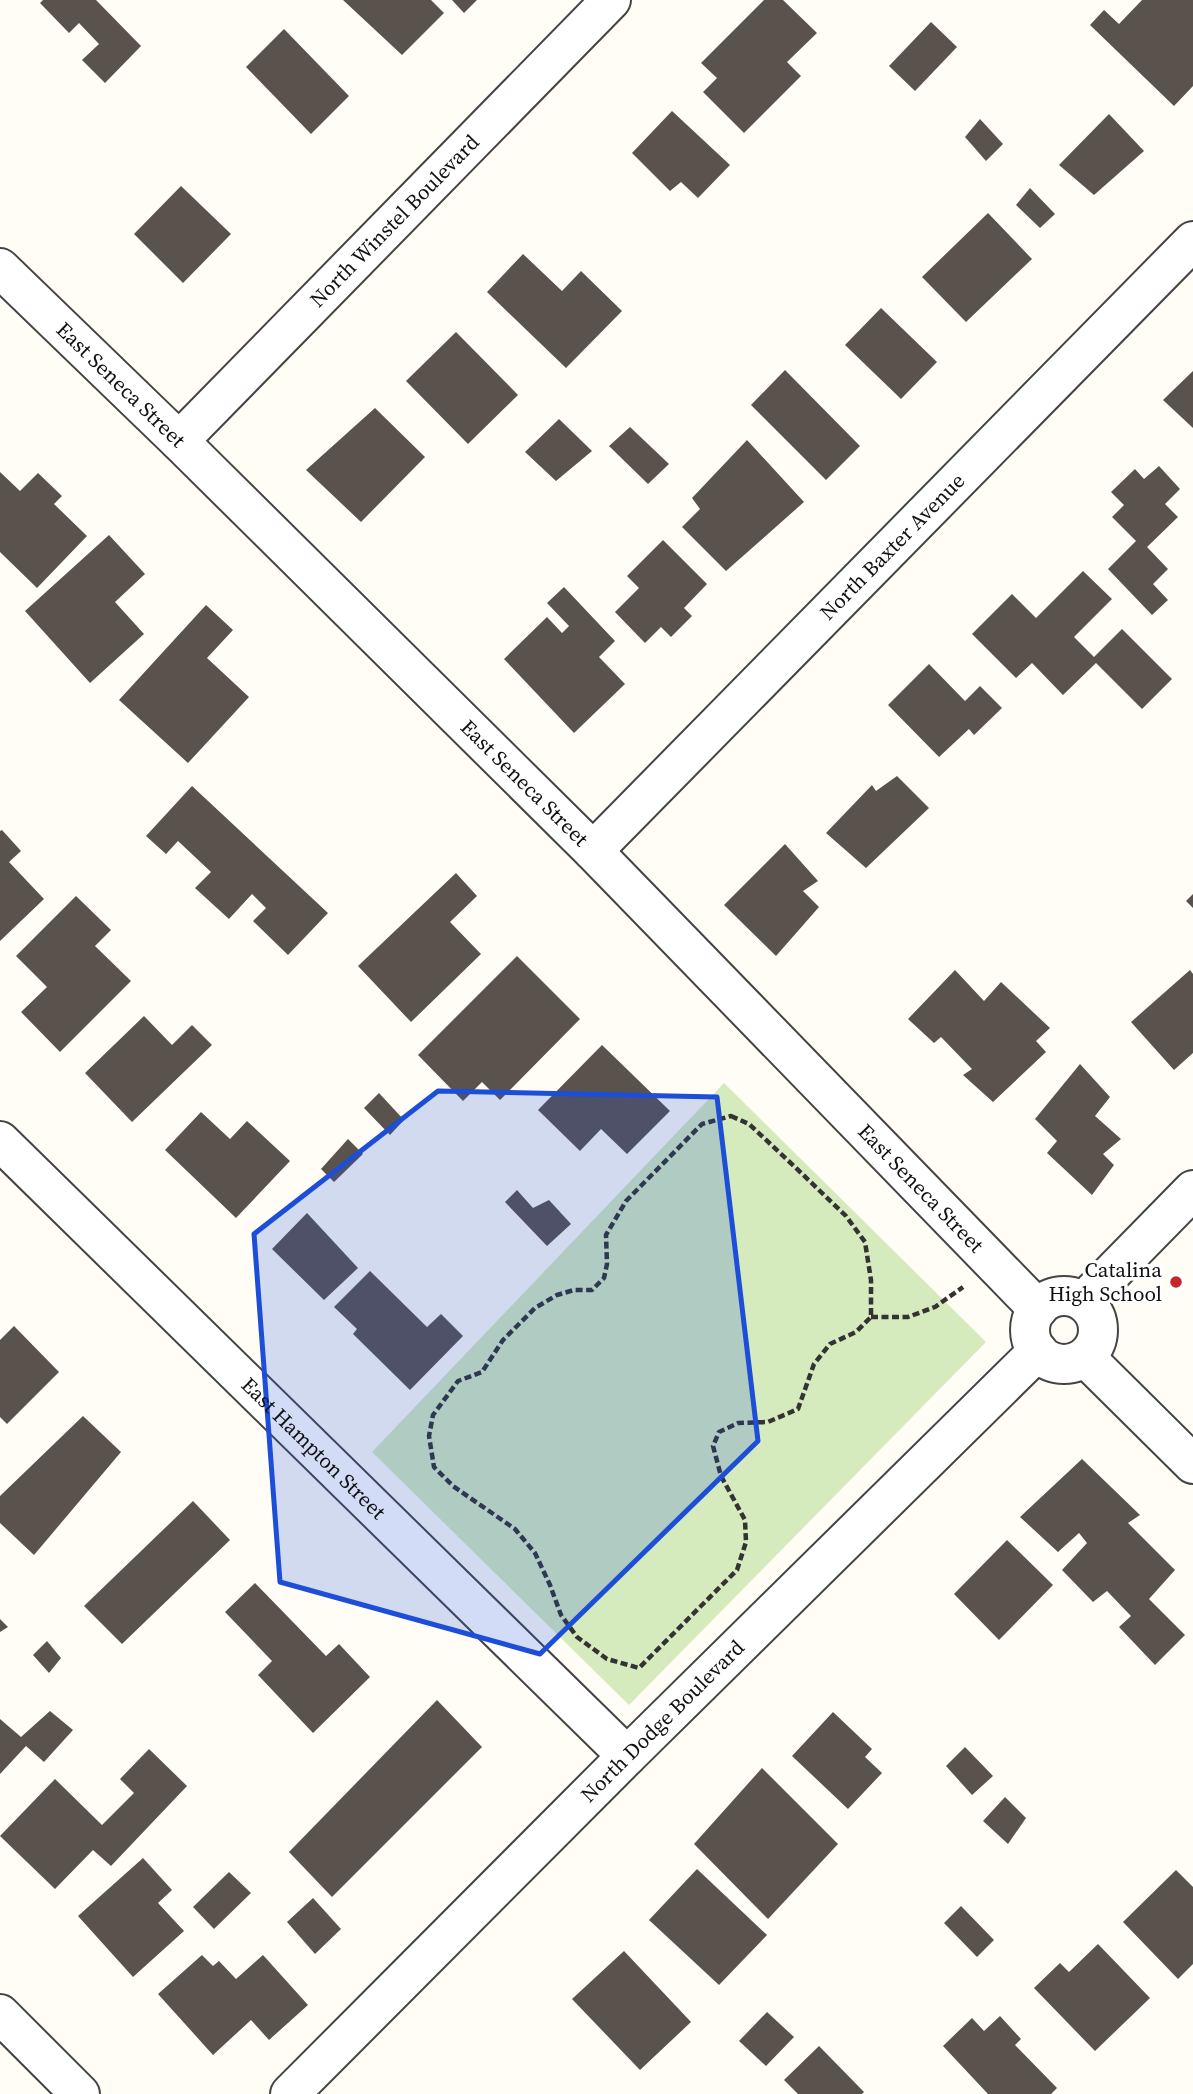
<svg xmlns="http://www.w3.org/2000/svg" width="1193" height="2094" viewBox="0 0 1193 2094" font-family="'Source Serif 4',serif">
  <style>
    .green { fill: #d5ebbd }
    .building { fill: #5a524d }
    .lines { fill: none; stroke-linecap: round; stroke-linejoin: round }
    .minor-casing { stroke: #444; stroke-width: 42 }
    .path { stroke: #333; stroke-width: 4.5; stroke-dasharray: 7 3.5; stroke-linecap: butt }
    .minor { stroke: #fff; stroke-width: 38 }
    .marked { fill: #1d4ed8; fill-opacity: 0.2; stroke: #1d4ed8; stroke-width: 5; stroke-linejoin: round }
    .poi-dot { fill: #c4262e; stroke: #fff; stroke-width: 2.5 }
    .labels { text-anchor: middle; stroke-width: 7; stroke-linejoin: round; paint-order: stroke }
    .street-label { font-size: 21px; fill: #111; stroke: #fff }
    .poi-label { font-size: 21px; fill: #111; stroke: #fff; text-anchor: end }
  </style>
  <rect width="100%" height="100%" fill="#fffdf5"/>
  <path class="green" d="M 724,1083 L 986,1342 L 629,1705 L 372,1452 Z"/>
  <g class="building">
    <path d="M 43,0 L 96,0 L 141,46 L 105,83 L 82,60 L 99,44 L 79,23 L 69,33 L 40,3 Z"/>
    <path d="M 343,0 L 431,0 L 444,13 L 402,55 Z"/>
    <path d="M 452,0 L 477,0 L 464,13 Z"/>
    <path d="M 764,0 L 783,0 L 817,33 L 787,62 L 801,76 L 744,133 L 703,92 L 717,78 L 701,63 Z"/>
    <path d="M 1142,0 L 1193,0 L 1193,86 L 1174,106 L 1090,25 L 1104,10 L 1119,24 Z"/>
    <path d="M 931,22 L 957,47 L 915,91 L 889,66 Z"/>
    <path d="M 284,29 L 349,96 L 311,134 L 246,67 Z"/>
    <path d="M 672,111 L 730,165 L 698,198 L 681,182 L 670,191 L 632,153 Z"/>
    <path d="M 1109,114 L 1144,151 L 1094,195 L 1059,165 Z"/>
    <path d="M 980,119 L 1003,144 L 986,161 L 965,137 Z"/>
    <path d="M 181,186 L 231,234 L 183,283 L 134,234 Z"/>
    <path d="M 1030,188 L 1055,214 L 1040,228 L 1016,205 Z"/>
    <path d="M 988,213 L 1032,259 L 966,322 L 922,277 Z"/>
    <path d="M 523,254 L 562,291 L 581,271 L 622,311 L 566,368 L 487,292 Z"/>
    <path d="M 881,308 L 937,362 L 901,399 L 845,345 Z"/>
    <path d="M 456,332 L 518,395 L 468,444 L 406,381 Z"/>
    <path d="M 785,370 L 860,446 L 826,480 L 751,405 Z"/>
    <path d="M 1193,371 L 1193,428 L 1163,400 Z"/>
    <path d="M 375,408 L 425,457 L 361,522 L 306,470 Z"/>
    <path d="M 559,419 L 592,451 L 556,481 L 525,452 Z"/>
    <path d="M 630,427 L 669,464 L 648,484 L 609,446 Z"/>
    <path d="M 747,440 L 804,502 L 726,571 L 682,527 L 700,509 L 692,498 Z"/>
    <path d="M 1159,466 L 1180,489 L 1165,504 L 1178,517 L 1147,547 L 1168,569 L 1153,584 L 1168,600 L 1152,615 L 1108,569 L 1136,541 L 1112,517 L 1124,505 L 1111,492 L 1135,469 L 1144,479 Z"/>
    <path d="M 0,472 L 20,491 L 38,473 L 62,496 L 54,504 L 87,536 L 37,588 L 0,552 Z"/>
    <path d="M 109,535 L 145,574 L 115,602 L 144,634 L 90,683 L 25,611 Z"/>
    <path d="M 663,540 L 707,584 L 684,608 L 692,616 L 671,637 L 661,627 L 645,643 L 615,612 L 639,588 L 627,576 Z"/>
    <path d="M 1083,571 L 1112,599 L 1074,637 L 1094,657 L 1122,629 L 1172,679 L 1142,709 L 1096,663 L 1063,695 L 1032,663 L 1016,678 L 972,634 L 1012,594 L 1036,618 Z"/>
    <path d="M 564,587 L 615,641 L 599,657 L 625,684 L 574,733 L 504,659 L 547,617 L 562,633 L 569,626 L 547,603 Z"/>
    <path d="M 206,605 L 233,630 L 207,658 L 249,697 L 188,763 L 119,700 Z"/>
    <path d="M 929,664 L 965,701 L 980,686 L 1002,708 L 974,735 L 969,729 L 939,757 L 888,705 Z"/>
    <path d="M 897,776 L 929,808 L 866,868 L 826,833 L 872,785 L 876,791 Z"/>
    <path d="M 192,786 L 328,913 L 288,955 L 253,921 L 266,908 L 252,894 L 229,919 L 195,888 L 211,872 L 178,841 L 166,854 L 146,836 Z"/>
    <path d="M 2,830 L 21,851 L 9,862 L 44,899 L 0,941 L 0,831 Z"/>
    <path d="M 785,844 L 818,881 L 803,891 L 819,907 L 776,956 L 724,905 Z"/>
    <path d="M 456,873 L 477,896 L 450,922 L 481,954 L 411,1022 L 358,966 Z"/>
    <path d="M 1193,894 L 1193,908 L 1186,901 Z"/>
    <path d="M 76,896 L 111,930 L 95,946 L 131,981 L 60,1052 L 21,1012 L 47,987 L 16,956 Z"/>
    <path d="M 517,956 L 580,1019 L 500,1100 L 482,1082 L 463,1101 L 418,1055 Z"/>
    <path d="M 955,970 L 984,1001 L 1001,982 L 1050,1028 L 1036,1041 L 1046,1052 L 993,1102 L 963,1075 L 972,1069 L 941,1037 L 934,1043 L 908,1019 Z"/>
    <path d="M 1190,970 L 1193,974 L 1193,1053 L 1174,1070 L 1131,1022 Z"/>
    <path d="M 144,1016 L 172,1045 L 192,1025 L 212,1045 L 132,1122 L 85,1073 Z"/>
    <path d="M 602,1045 L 670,1111 L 627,1154 L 601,1129 L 580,1151 L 538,1110 Z"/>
    <path d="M 1080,1064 L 1110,1097 L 1095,1116 L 1121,1139 L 1103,1154 L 1114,1165 L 1092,1195 L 1047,1153 L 1057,1141 L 1035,1119 Z"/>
    <path d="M 379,1093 L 404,1120 L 390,1135 L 364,1108 Z"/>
    <path d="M 201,1112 L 230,1139 L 247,1121 L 290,1161 L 236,1218 L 165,1150 Z"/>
    <path d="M 348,1139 L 363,1154 L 334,1182 L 321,1169 Z"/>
    <path d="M 517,1190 L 533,1208 L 549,1200 L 571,1224 L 547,1246 L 505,1202 Z"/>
    <path d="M 307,1213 L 358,1268 L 324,1300 L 272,1249 Z"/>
    <path d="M 370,1271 L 427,1327 L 441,1314 L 463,1336 L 410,1390 L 353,1334 L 357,1329 L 334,1307 Z"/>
    <path d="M 14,1326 L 59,1372 L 7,1424 L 0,1417 L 0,1340 Z"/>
    <path d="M 83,1416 L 121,1452 L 34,1555 L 0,1523 L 0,1496 Z"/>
    <path d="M 1082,1459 L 1140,1515 L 1128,1523 L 1175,1570 L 1149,1599 L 1185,1635 L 1155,1665 L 1119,1627 L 1131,1616 L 1107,1591 L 1093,1602 L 1062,1570 L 1087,1543 L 1079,1533 L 1058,1552 L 1020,1517 Z"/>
    <path d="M 193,1501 L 230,1540 L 122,1644 L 84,1606 Z"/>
    <path d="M 1007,1540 L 1053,1585 L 999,1640 L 954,1594 Z"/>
    <path d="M 255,1583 L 326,1656 L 339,1644 L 370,1677 L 313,1733 L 258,1675 L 272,1661 L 225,1612 Z"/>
    <path d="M 0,1619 L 8,1627 L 0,1632 Z"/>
    <path d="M 47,1641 L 61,1658 L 49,1673 L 33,1655 Z"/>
    <path d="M 437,1700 L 482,1747 L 332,1897 L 289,1852 Z"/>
    <path d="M 50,1711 L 73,1730 L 44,1762 L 26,1746 L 0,1774 L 0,1719 L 21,1737 Z"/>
    <path d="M 833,1712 L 872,1749 L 865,1757 L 882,1773 L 848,1809 L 792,1756 Z"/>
    <path d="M 965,1747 L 993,1776 L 972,1795 L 946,1766 Z"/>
    <path d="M 149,1749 L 187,1786 L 111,1866 L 93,1850 L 55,1889 L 0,1836 L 55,1779 L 102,1825 L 134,1793 L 120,1779 Z"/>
    <path d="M 762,1768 L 838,1844 L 768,1919 L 694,1844 Z"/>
    <path d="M 1005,1797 L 1026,1818 L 1008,1844 L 983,1821 Z"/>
    <path d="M 143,1858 L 172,1890 L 158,1903 L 184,1931 L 133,1977 L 78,1916 Z"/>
    <path d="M 697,1869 L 767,1935 L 719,1985 L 649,1920 Z"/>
    <path d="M 1176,1870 L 1193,1887 L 1193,1964 L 1178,1979 L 1123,1922 Z"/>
    <path d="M 229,1872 L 251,1893 L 214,1929 L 193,1907 Z"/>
    <path d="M 313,1898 L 341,1929 L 315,1954 L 287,1922 Z"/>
    <path d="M 961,1906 L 994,1940 L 977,1957 L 944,1923 Z"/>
    <path d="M 1098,1944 L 1150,1998 L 1095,2051 L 1034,1988 L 1060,1963 L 1069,1972 Z"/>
    <path d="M 624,1951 L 691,2022 L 640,2070 L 572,1999 Z"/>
    <path d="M 202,1955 L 213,1966 L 219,1961 L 236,1979 L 263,1955 L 308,2005 L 269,2040 L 251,2020 L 213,2055 L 158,1994 Z"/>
    <path d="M 767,2012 L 794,2037 L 766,2066 L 739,2041 Z"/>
    <path d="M 1000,2016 L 1021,2039 L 1015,2045 L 1057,2088 L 1051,2094 L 988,2094 L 943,2046 L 972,2018 L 984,2031 Z"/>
    <path d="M 819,2046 L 864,2092 L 862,2094 L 798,2094 L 784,2080 Z"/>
  </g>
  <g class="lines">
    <defs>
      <g id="minor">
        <path id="s1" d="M 0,268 L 179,441 L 593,851 L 1038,1309"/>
        <path id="s2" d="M 179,441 L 611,0"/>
        <path id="s3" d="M 593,851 L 1193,241"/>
        <path id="s4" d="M 0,1141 L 627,1756"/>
        <circle cx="1064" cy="1330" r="34"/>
        <path d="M 1085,1302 L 1095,1290 L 1193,1190"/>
        <path d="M 1085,1357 L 1193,1464"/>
        <path d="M 0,2014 L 80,2094"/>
        <path id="s5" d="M 290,2094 L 627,1756 L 1038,1351"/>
      </g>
    </defs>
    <use href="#minor" class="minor-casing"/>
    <g class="path">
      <path d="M 731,1116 L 749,1124 L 795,1167 L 846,1216 L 865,1242 L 871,1280 L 871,1317 L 856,1332 L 830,1344 L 814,1364 L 798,1409 L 768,1422 L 738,1423 L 719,1432 L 713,1446 L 721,1476 L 745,1520 L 746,1542 L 737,1570 L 639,1668 L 607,1659 L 577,1637 L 561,1615 L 550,1585 L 535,1553 L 515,1529 L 453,1486 L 434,1467 L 429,1436 L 433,1415 L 458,1381 L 482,1372 L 503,1340 L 535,1308 L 557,1295 L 574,1290 L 592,1290 L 604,1278 L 607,1264 L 606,1235 L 626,1201 L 702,1124 Z"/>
      <path d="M 871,1317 L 908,1317 L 935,1307 L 963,1287"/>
    </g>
    <use href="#minor" class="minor"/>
  </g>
  <path class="marked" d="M 438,1091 L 717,1097 L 758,1441 L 540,1654 L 280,1582 L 254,1234 Z"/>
  <circle class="poi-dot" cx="1176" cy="1282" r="7"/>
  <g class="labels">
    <g class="street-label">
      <text dy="7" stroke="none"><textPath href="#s2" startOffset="308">North Winstel Boulevard</textPath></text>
      <text dy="7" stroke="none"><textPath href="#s1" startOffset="168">East Seneca Street</textPath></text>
      <text dy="7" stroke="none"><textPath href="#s3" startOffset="427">North Baxter Avenue</textPath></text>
      <text dy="7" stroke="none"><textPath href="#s1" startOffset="735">East Seneca Street</textPath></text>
      <text dy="7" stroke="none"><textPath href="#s1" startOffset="1302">East Seneca Street</textPath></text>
      <text dy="7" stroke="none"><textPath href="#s4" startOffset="439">East Hampton Street</textPath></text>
      <text dy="7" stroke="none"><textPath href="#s5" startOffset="527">North Dodge Boulevard</textPath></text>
    </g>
    <g class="poi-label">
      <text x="1162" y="1277">Catalina<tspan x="1162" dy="24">High School</tspan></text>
    </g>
  </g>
</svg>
